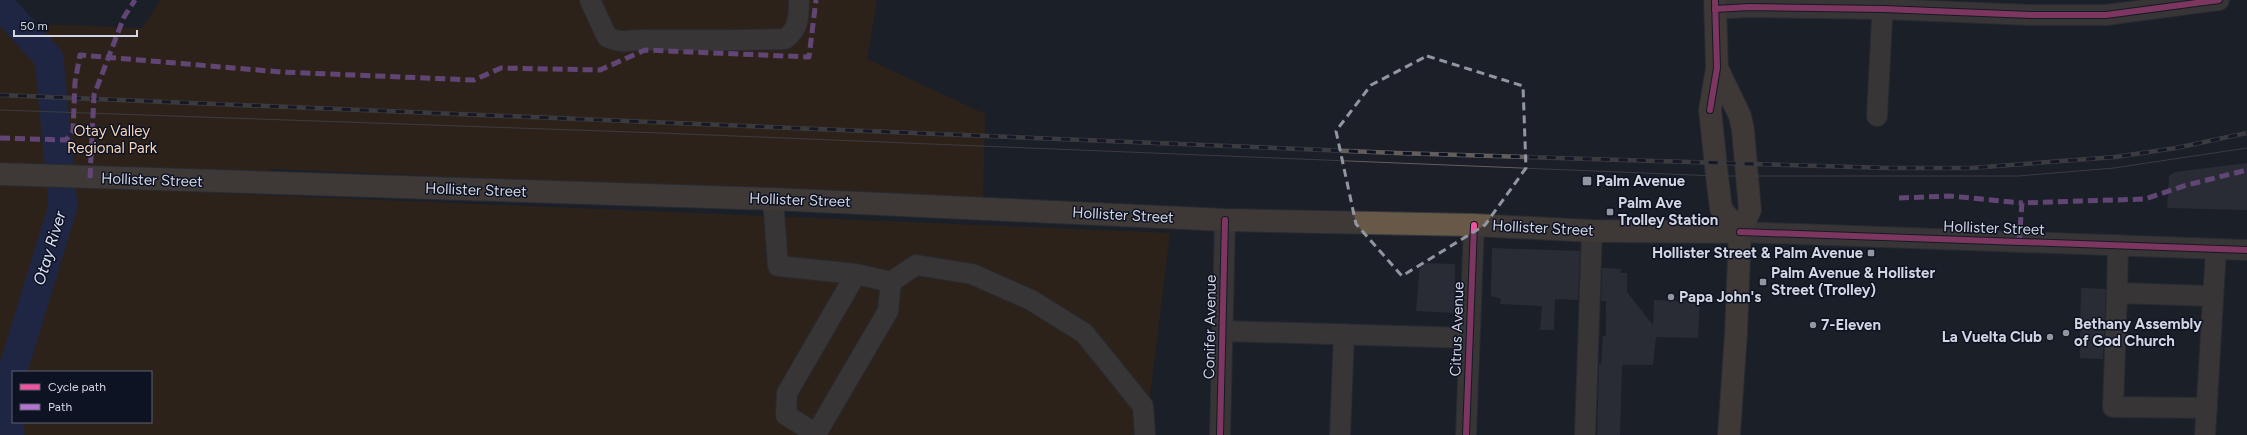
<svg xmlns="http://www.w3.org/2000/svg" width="2247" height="435" viewBox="0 0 2247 435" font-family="Figtree,sans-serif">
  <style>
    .green { fill: #43270a; fill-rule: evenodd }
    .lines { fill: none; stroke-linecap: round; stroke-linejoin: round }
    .river { stroke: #232f66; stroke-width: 29 }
    .building { fill: #3a3d44 }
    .minor-casing { stroke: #363941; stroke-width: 22 }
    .major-casing { stroke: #363941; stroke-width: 24 }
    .minor { stroke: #5a5047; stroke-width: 20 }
    .major { stroke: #685848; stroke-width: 22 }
    .tram { stroke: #635e5c; stroke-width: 1 }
    .rail-casing { stroke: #635e5c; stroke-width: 4.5 }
    .rail { stroke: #0e1323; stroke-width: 3; stroke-dasharray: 9; stroke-linecap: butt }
    .quiet { stroke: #b673d3; stroke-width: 5; stroke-dasharray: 10 5; stroke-linecap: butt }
    .cycleway-casing { stroke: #0e1323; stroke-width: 8 }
    .cycleway { stroke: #f153a3; stroke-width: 6 }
    .marked { fill: none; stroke: #9296a1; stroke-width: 3; stroke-dasharray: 8 5; stroke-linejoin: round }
    .poi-dot { fill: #9296a1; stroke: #0e1323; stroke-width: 1.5 }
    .labels { text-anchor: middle; stroke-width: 3; stroke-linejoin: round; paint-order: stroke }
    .park-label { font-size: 15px; fill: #f7d5b9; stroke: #0e1323 }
    .street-label { font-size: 15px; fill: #d2d6e2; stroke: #0e1323 }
    .poi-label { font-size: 15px; font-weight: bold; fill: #d2d6e2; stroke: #0e1323; text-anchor: start }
    .water-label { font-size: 16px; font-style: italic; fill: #dde3f6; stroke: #0e1323 }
  </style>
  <rect width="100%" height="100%" fill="#1c1f28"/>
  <path class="green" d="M 161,0 L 877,0 L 867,59 L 985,114 L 983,199 L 273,169 L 213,193 L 1170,233 L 1145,435 L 0,435 L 0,23 L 142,28 ZM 13,372 L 151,372 L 151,422 L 13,422 Z"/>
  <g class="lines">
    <path class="river" d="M 0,5 L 49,58 L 63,206 L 9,383 L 10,435"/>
  </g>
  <g class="building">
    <path d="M 2247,163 L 2247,210 L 2167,208 L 2169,176 L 2175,172 Z"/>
    <path d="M 1492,248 L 1580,251 L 1578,300 L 1555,299 L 1554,330 L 1540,330 L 1542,306 L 1500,304 L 1501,299 L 1491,296 Z"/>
    <path d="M 1420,263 L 1455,264 L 1455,313 L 1416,311 Z"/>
    <path d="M 1602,268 L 1621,269 L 1620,273 L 1627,273 L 1627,292 L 1653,325 L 1654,300 L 1700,302 L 1698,338 L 1656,337 L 1653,365 L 1622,365 L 1620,435 L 1597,435 L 1599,364 L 1601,364 L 1603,336 L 1606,336 L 1606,301 L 1601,301 Z"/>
    <path d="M 2081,288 L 2106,289 L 2103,359 L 2080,358 Z"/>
  </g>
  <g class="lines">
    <defs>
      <g id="minor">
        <path d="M 590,0 L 607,37 C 627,45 627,39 646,40 C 692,41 738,40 785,39 C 799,29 799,16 799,0"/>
        <path d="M 1715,9 L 1749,7 L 1883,9 L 2031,15 L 2106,15 L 2219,0"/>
        <path d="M 1877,116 L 1883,0"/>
        <path d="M 773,199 L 778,266 L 856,274 L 891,282 L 888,311 L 816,434 L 786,415 L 787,393 L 856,274"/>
        <path d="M 1740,232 L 2247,250"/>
        <path d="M 891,282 L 916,265 L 972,274 L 1031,300 L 1084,333 L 1143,406 L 1145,435"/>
        <path d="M 2117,293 L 2118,245"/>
        <path d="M 1223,331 L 1469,338"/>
        <path d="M 2207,408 L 2113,407 L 2117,293 L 2213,296"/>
        <path d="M 1220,435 L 1225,220"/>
        <path d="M 1340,435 L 1344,334"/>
        <path d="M 1466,435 L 1474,225"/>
        <path d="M 1585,435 L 1592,231"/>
        <path d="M 2205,435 L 2216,249"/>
      </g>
      <g id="major">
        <path d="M 1715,0 L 1717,68 L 1710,110 L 1717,176 L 1721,209 L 1740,232"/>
        <path d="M 1717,68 L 1740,116 L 1743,130 L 1750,210 L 1740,232 L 1736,333 L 1729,435"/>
        <path d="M 0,174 L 773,199 L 1225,220 L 1474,225 L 1592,231 L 1740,232"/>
      </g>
    </defs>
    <use href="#minor" class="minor-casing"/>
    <use href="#major" class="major-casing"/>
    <use href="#minor" class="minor"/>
    <use href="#major" class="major"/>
    <path class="tram" d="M 0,110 L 661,133 L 1717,176 L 2018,176 L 2114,168 L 2247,148"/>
    <defs>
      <path id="rail" d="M 0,95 L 1396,153 L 1888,168 L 1971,168 L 2115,157 L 2176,148 L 2247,133"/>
    </defs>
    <use href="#rail" class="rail-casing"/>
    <use href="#rail" class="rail"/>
    <g class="quiet">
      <path d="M 0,138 L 66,140 L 73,131 L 75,82 L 80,55 L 281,72 L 474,80 L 501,68 L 600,70 L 645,50 L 809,57 L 816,0"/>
      <path d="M 90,178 L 94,95 L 124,17 L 135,0"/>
      <path d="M 1899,198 L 1950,196 L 2022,203"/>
      <path d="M 2019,242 L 2022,203 L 2145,199 L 2187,185 L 2247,170"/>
    </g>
    <defs>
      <g id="cycleway">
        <path d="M 1715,9 L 1749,7 L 1883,9 L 2031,15 L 2106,15 L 2219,0"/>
        <path d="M 1710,110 L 1717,68 L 1715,0"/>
        <path d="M 1740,232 L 2247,250"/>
        <path d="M 1220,435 L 1225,220"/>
        <path d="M 1466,435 L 1474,225"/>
      </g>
    </defs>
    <use href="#cycleway" class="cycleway-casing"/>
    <use href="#cycleway" class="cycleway"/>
  </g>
  <path d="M0 0H2247V435H0ZM 1427,56 L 1523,86 L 1526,168 L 1485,225 L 1402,276 L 1356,224 L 1336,131 L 1371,85 Z" fill="#1c1f28" fill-opacity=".55" fill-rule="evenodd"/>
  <path class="marked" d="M 1427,56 L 1523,86 L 1526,168 L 1485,225 L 1402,276 L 1356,224 L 1336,131 L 1371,85 Z"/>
  <g class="poi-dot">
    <rect x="1582" y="176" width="10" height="10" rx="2"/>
    <rect x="1606" y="208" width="8" height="8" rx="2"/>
    <rect x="1867" y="249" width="8" height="8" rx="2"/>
    <rect x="1759" y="278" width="8" height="8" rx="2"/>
    <circle cx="1671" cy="297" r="4"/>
    <circle cx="1813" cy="325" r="4"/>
    <circle cx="2066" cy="333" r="4"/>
    <circle cx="2050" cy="337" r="4"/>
  </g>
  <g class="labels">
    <g class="park-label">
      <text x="112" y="136">Otay Valley<tspan x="112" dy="17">Regional Park</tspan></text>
    </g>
    <g class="street-label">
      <text transform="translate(152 180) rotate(2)" y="5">Hollister Street</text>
      <text transform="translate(476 190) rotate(2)" y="5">Hollister Street</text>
      <text transform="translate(800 200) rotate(2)" y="5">Hollister Street</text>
      <text transform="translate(1123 215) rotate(3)" y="5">Hollister Street</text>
      <text transform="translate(1543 228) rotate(3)" y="5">Hollister Street</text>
      <text transform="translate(1994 228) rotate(2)" y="5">Hollister Street</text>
      <text transform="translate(1210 327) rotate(-89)" y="5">Conifer Avenue</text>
      <text transform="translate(1457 329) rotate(-88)" y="5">Citrus Avenue</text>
    </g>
    <g class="poi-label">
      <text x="1596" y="186">Palm Avenue</text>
      <text x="1618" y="208">Palm Ave<tspan x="1618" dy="17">Trolley Station</tspan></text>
      <text x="1863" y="258" text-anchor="end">Hollister Street &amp; Palm Avenue</text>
      <text x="1771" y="278">Palm Avenue &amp; Hollister<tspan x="1771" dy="17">Street (Trolley)</tspan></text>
      <text x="1679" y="302">Papa John's</text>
      <text x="2074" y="329">Bethany Assembly<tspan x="2074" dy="17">of God Church</tspan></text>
      <text x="1821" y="330">7-Eleven</text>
      <text x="2042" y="342" text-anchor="end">La Vuelta Club</text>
    </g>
    <g class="water-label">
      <text transform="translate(49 248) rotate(-73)" y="6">Otay River</text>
    </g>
  </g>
  <rect x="12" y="371" width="140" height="52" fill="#0e1323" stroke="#5c616f"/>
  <rect x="20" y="384" width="20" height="6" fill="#f153a3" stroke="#5c616f"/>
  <text x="48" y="391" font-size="12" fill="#d2d6e2">Cycle path</text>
  <rect x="20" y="404" width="20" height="6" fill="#b673d3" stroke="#5c616f"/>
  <text x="48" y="411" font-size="12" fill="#d2d6e2">Path</text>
  <path d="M14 30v6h123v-6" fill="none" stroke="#d2d6e2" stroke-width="2"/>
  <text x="20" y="30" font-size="12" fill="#d2d6e2" stroke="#0e1323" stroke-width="3" paint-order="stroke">50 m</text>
</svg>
